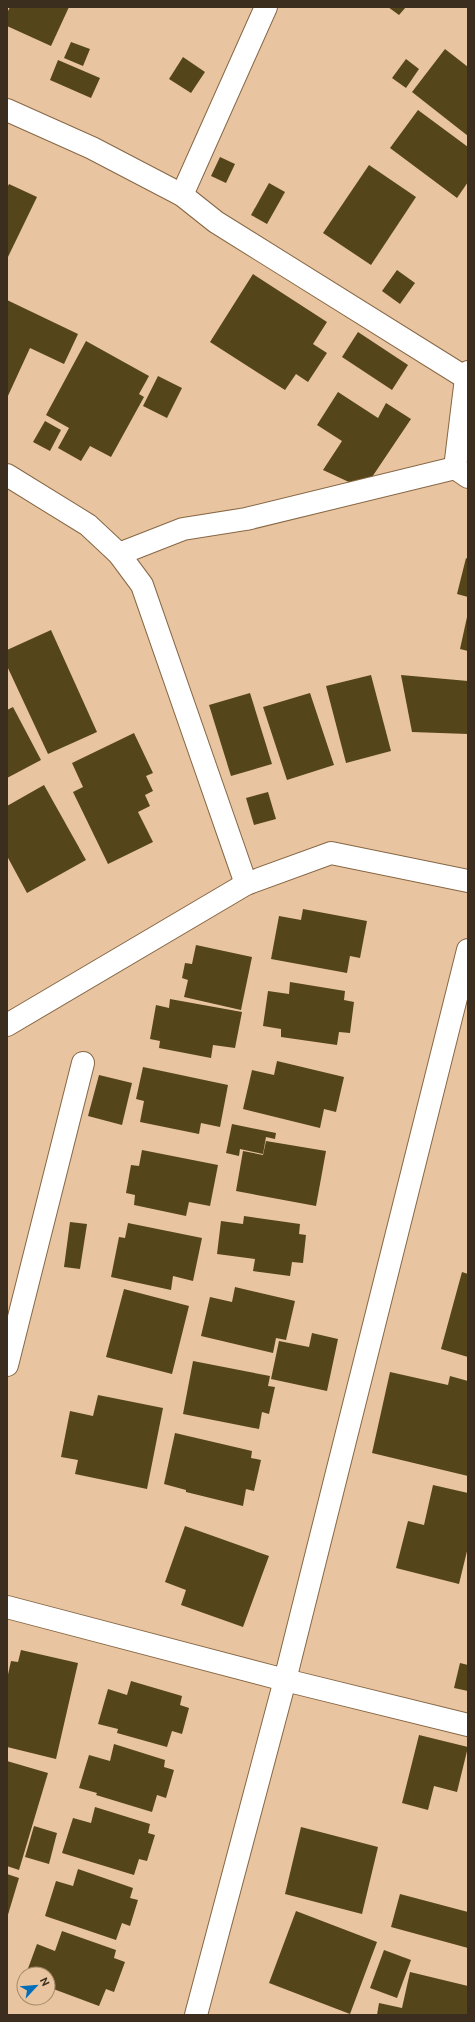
<svg xmlns="http://www.w3.org/2000/svg" width="475" height="2022" viewBox="0 0 475 2022" font-family="Ubuntu,sans-serif">
  <style>
    .building { fill: #55451a }
    .lines { fill: none; stroke-linecap: round; stroke-linejoin: round }
    .minor-casing { stroke: #876745; stroke-width: 24 }
    .minor { stroke: #fff; stroke-width: 22 }
  </style>
  <rect width="100%" height="100%" fill="#e8c5a0"/>
  <g class="building">
    <path d="M 10,7 L 69,7 L 51,46 L 7,26 L 7,13 Z"/>
    <path d="M 388,7 L 406,7 L 399,15 Z"/>
    <path d="M 71,42 L 90,49 L 83,66 L 64,58 Z"/>
    <path d="M 445,49 L 468,67 L 468,136 L 412,92 Z"/>
    <path d="M 183,57 L 205,72 L 191,93 L 169,79 Z"/>
    <path d="M 406,59 L 419,69 L 406,88 L 392,78 Z"/>
    <path d="M 58,60 L 100,78 L 91,98 L 50,80 Z"/>
    <path d="M 418,110 L 468,147 L 468,182 L 457,198 L 390,148 Z"/>
    <path d="M 220,157 L 235,164 L 226,183 L 211,176 Z"/>
    <path d="M 369,165 L 416,197 L 371,265 L 323,233 Z"/>
    <path d="M 269,183 L 285,192 L 267,224 L 251,215 Z"/>
    <path d="M 9,184 L 37,197 L 7,259 L 7,188 Z"/>
    <path d="M 397,270 L 415,283 L 400,304 L 382,291 Z"/>
    <path d="M 253,274 L 327,322 L 313,344 L 327,353 L 308,382 L 296,374 L 285,390 L 210,342 Z"/>
    <path d="M 7,300 L 78,334 L 64,364 L 30,348 L 7,398 Z"/>
    <path d="M 358,332 L 408,365 L 392,390 L 342,357 Z"/>
    <path d="M 86,341 L 149,376 L 139,394 L 144,397 L 111,457 L 90,446 L 81,461 L 58,448 L 69,428 L 46,415 Z"/>
    <path d="M 158,376 L 182,388 L 167,418 L 143,406 Z"/>
    <path d="M 338,392 L 378,418 L 386,403 L 411,419 L 364,489 L 323,470 L 342,441 L 317,425 Z"/>
    <path d="M 45,421 L 61,430 L 50,451 L 33,442 Z"/>
    <path d="M 466,558 L 468,559 L 468,597 L 457,594 Z"/>
    <path d="M 467,617 L 468,617 L 468,651 L 460,649 Z"/>
    <path d="M 51,630 L 97,732 L 48,754 L 7,666 L 7,650 Z"/>
    <path d="M 371,675 L 391,751 L 346,763 L 326,686 Z"/>
    <path d="M 401,675 L 468,681 L 468,734 L 412,732 Z"/>
    <path d="M 250,693 L 272,764 L 231,776 L 209,705 Z"/>
    <path d="M 310,693 L 334,765 L 287,780 L 263,707 Z"/>
    <path d="M 13,707 L 41,760 L 7,778 L 7,710 Z"/>
    <path d="M 134,733 L 153,773 L 146,776 L 153,791 L 145,795 L 150,806 L 138,812 L 153,842 L 108,864 L 73,792 L 83,787 L 72,763 Z"/>
    <path d="M 44,785 L 86,860 L 27,893 L 7,856 L 7,806 Z"/>
    <path d="M 268,792 L 276,819 L 254,825 L 246,798 Z"/>
    <path d="M 303,909 L 367,921 L 360,958 L 350,956 L 347,973 L 271,959 L 279,916 L 301,920 Z"/>
    <path d="M 196,945 L 252,957 L 241,1010 L 184,997 L 188,980 L 182,978 L 185,963 L 192,964 Z"/>
    <path d="M 290,982 L 345,991 L 344,1000 L 354,1002 L 350,1033 L 339,1032 L 337,1045 L 281,1037 L 281,1029 L 263,1026 L 268,991 L 289,994 Z"/>
    <path d="M 170,999 L 242,1012 L 235,1048 L 213,1045 L 211,1058 L 159,1048 L 160,1041 L 150,1039 L 156,1005 L 169,1008 Z"/>
    <path d="M 277,1061 L 344,1077 L 336,1112 L 324,1109 L 320,1128 L 243,1109 L 252,1070 L 274,1075 Z"/>
    <path d="M 143,1067 L 228,1085 L 220,1127 L 201,1123 L 199,1134 L 140,1122 L 144,1101 L 136,1099 Z"/>
    <path d="M 99,1075 L 132,1083 L 122,1125 L 88,1116 Z"/>
    <path d="M 232,1124 L 276,1133 L 275,1139 L 266,1137 L 263,1154 L 240,1149 L 239,1156 L 226,1153 Z"/>
    <path d="M 266,1141 L 326,1151 L 316,1206 L 236,1191 L 243,1151 L 263,1155 Z"/>
    <path d="M 142,1150 L 218,1165 L 210,1206 L 189,1202 L 186,1216 L 134,1205 L 135,1195 L 126,1193 L 131,1165 L 139,1166 Z"/>
    <path d="M 244,1216 L 300,1224 L 299,1234 L 306,1235 L 303,1263 L 292,1262 L 290,1276 L 253,1271 L 255,1259 L 217,1254 L 221,1221 L 243,1224 Z"/>
    <path d="M 70,1222 L 87,1224 L 80,1269 L 64,1267 Z"/>
    <path d="M 128,1223 L 202,1238 L 193,1281 L 173,1276 L 171,1290 L 111,1277 L 119,1237 L 125,1238 Z"/>
    <path d="M 462,1272 L 468,1274 L 468,1357 L 441,1349 Z"/>
    <path d="M 235,1287 L 295,1301 L 286,1340 L 276,1338 L 273,1353 L 201,1336 L 210,1297 L 232,1302 Z"/>
    <path d="M 124,1289 L 189,1306 L 172,1374 L 106,1357 Z"/>
    <path d="M 312,1333 L 338,1339 L 327,1391 L 271,1379 L 279,1341 L 309,1347 Z"/>
    <path d="M 193,1361 L 270,1376 L 268,1386 L 275,1387 L 269,1414 L 262,1412 L 259,1429 L 183,1414 Z"/>
    <path d="M 390,1372 L 448,1385 L 450,1376 L 468,1381 L 468,1476 L 372,1453 Z"/>
    <path d="M 98,1395 L 163,1408 L 147,1489 L 75,1474 L 78,1460 L 61,1457 L 70,1411 L 93,1416 Z"/>
    <path d="M 175,1433 L 252,1451 L 251,1458 L 261,1460 L 254,1491 L 246,1489 L 243,1506 L 186,1492 L 186,1490 L 164,1484 Z"/>
    <path d="M 433,1485 L 468,1493 L 468,1547 L 459,1584 L 396,1568 L 408,1521 L 424,1525 Z"/>
    <path d="M 185,1526 L 269,1556 L 243,1627 L 181,1605 L 186,1590 L 165,1582 Z"/>
    <path d="M 21,1650 L 78,1663 L 56,1759 L 7,1747 L 7,1679 L 11,1661 L 18,1662 Z"/>
    <path d="M 460,1663 L 468,1665 L 468,1691 L 454,1688 Z"/>
    <path d="M 131,1681 L 182,1696 L 180,1705 L 189,1708 L 182,1734 L 172,1731 L 167,1747 L 117,1733 L 118,1729 L 98,1724 L 108,1689 L 127,1695 Z"/>
    <path d="M 419,1735 L 468,1747 L 457,1792 L 434,1786 L 428,1810 L 402,1803 Z"/>
    <path d="M 114,1744 L 165,1760 L 164,1767 L 174,1770 L 166,1798 L 157,1795 L 152,1812 L 96,1795 L 97,1793 L 79,1788 L 89,1755 L 110,1761 Z"/>
    <path d="M 7,1761 L 48,1773 L 19,1870 L 7,1866 Z"/>
    <path d="M 95,1807 L 150,1824 L 148,1833 L 155,1835 L 147,1861 L 139,1859 L 134,1875 L 62,1853 L 73,1818 L 91,1823 Z"/>
    <path d="M 34,1826 L 57,1833 L 49,1864 L 25,1857 Z"/>
    <path d="M 301,1827 L 378,1847 L 362,1914 L 285,1894 Z"/>
    <path d="M 78,1869 L 133,1888 L 130,1898 L 138,1900 L 130,1926 L 122,1923 L 116,1940 L 45,1916 L 56,1881 L 73,1886 Z"/>
    <path d="M 7,1874 L 19,1878 L 7,1918 Z"/>
    <path d="M 400,1894 L 468,1912 L 468,1948 L 391,1927 Z"/>
    <path d="M 296,1911 L 377,1942 L 350,2014 L 269,1983 Z"/>
    <path d="M 62,1931 L 116,1950 L 114,1958 L 125,1962 L 114,1992 L 106,1989 L 99,2006 L 48,1987 L 48,1974 L 26,1974 L 37,1944 L 55,1951 Z"/>
    <path d="M 384,1950 L 411,1960 L 397,1998 L 370,1988 Z"/>
    <path d="M 410,1972 L 468,1986 L 468,2015 L 377,2015 L 379,2003 L 402,2008 Z"/>
  </g>
  <g class="lines">
    <defs>
      <g id="minor">
        <path d="M 7,110 L 92,148 L 182,195 L 216,222 L 466,378"/>
        <path d="M 182,195 L 266,7"/>
        <path d="M 455,468 L 466,378 L 468,372"/>
        <path d="M 7,475 L 88,525 L 119,554 L 142,585 L 246,884"/>
        <path d="M 119,554 L 183,529 L 246,519 L 455,468 L 468,477"/>
        <path d="M 7,1025 L 246,884 L 331,853 L 468,881"/>
        <path d="M 7,1365 L 83,1063"/>
        <path d="M 7,1607 L 285,1680 L 468,1725"/>
        <path d="M 196,2015 L 285,1680 L 468,950"/>
      </g>
    </defs>
    <use href="#minor" class="minor-casing"/>
    <use href="#minor" class="minor"/>
  </g>
  <rect width="475" height="2022" fill="none" stroke="#3c2e1f" stroke-width="16"/>
  <g transform="translate(36 1986) rotate(64)"><circle r="19" fill="#e8c5a0" stroke="#a3896c"/>
  <path d="M0-3L7 15L0 10L-7 15Z" fill="#006eb9"/>
  <text y="-6" font-size="11" font-weight="bold" text-anchor="middle" fill="#3c2e1f">N</text>
  </g>
</svg>
